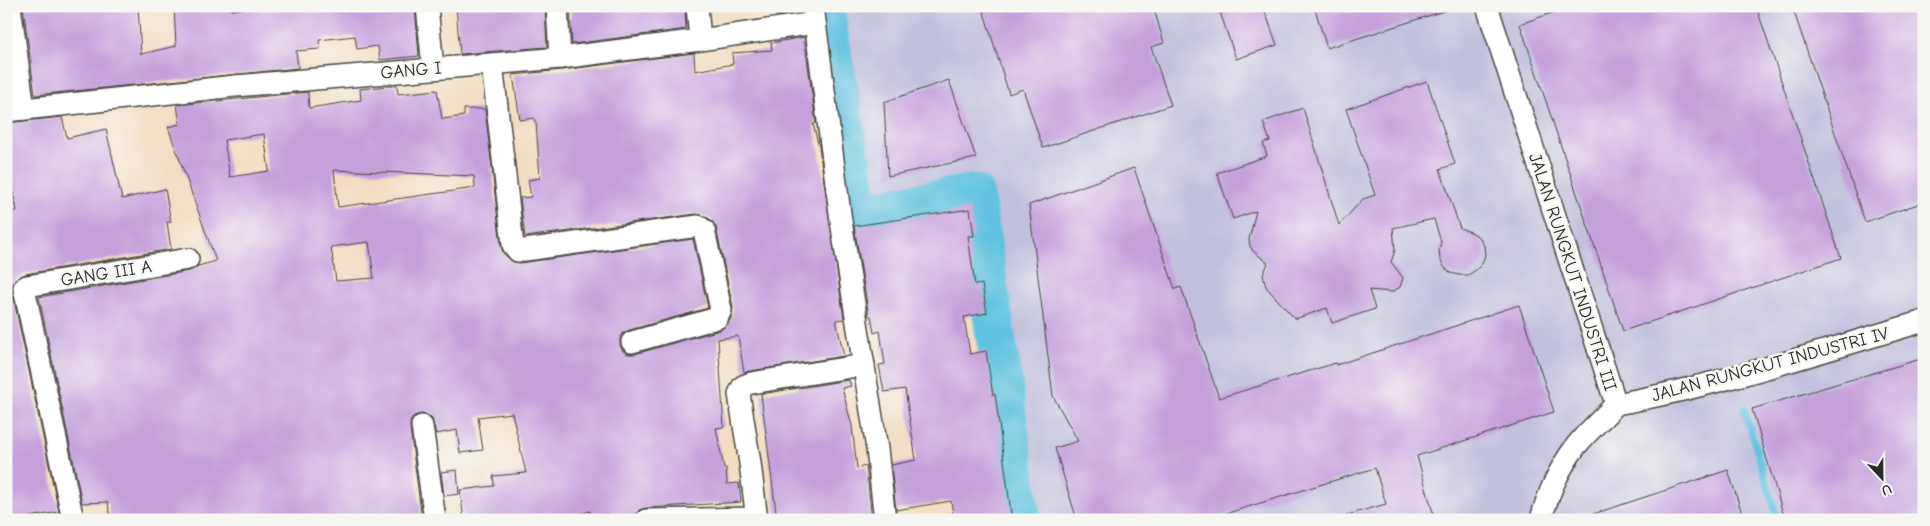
<svg xmlns="http://www.w3.org/2000/svg" width="1930" height="526" viewBox="0 0 1930 526" font-family="'Comic Neue',sans-serif">
  <style>
    .industrial { fill: #c2c1dc }
    .lines { fill: none; stroke-linecap: round; stroke-linejoin: round }
    .stream { stroke: #61c2e0; stroke-width: 7 }
    .river { stroke: #61c2e0; stroke-width: 40 }
    .building { fill: #c5a1dc; fill-rule: evenodd }
    .street-casing { stroke: #494642; stroke-width: 24 }
    .street { stroke: #fff; stroke-width: 21 }
    .labels { text-anchor: middle; stroke-width: 5; stroke-linejoin: round; paint-order: stroke }
    .street-label { font-size: 18px; fill: #2b2b2b; stroke: #f6f6f2 }
  </style>
  <rect width="100%" height="100%" fill="#f6f6f2"/>
  <filter id="ink" filterUnits="userSpaceOnUse"><feTurbulence type="fractalNoise" baseFrequency=".02" numOctaves="2"/><feDisplacementMap in="SourceGraphic" scale="10" xChannelSelector="R" yChannelSelector="G"/><feConvolveMatrix kernelMatrix="1 2 1 2 8 2 1 2 1" color-interpolation-filters="sRGB"/></filter>
  <filter id="wash" filterUnits="userSpaceOnUse"><feTurbulence type="fractalNoise" baseFrequency=".0096" numOctaves="4" result="noise"/><feDisplacementMap in="SourceGraphic" scale="20" xChannelSelector="R" yChannelSelector="G"/><feGaussianBlur stdDeviation="1.12" result="paint"/><feColorMatrix in="noise" values="0 0 0 0 0 0 0 0 0 0 0 0 0 0 0 0 0 1.4 0 .05"/><feComposite in="paint" operator="in"/></filter>
  <g filter="url(#wash)">
    <rect width="100%" height="100%" fill="#f2ddc1"/>
    <path class="industrial" d="M 838,6 L 1924,6 L 1924,520 L 1028,520 L 986,183 L 866,207 Z"/>
    <g class="lines">
      <path class="stream" d="M 1744,409 L 1778,520"/>
      <path class="river" d="M 824,6 L 859,212 L 974,194 L 999,358 L 1021,520"/>
    </g>
    <g id="blocks">
      <g class="building">
        <path d="M 23,6 L 138,6 L 141,54 L 176,46 L 174,6 L 232,6 L 232,10 L 261,6 L 415,6 L 419,56 L 380,60 L 378,46 L 357,49 L 355,36 L 319,40 L 320,49 L 296,51 L 298,68 L 35,95 Z"/>
        <path d="M 456,6 L 545,6 L 547,47 L 460,54 Z"/>
        <path d="M 570,6 L 612,6 L 612,8 L 685,6 L 686,29 L 572,44 Z"/>
        <path d="M 774,6 L 801,6 L 801,12 L 776,16 Z"/>
        <path d="M 982,6 L 1153,6 L 1164,43 L 1151,47 L 1171,105 L 1043,148 L 1023,89 L 1009,94 Z"/>
        <path d="M 1218,6 L 1263,6 L 1277,45 L 1236,59 Z"/>
        <path d="M 1314,6 L 1447,6 L 1447,10 L 1327,48 Z"/>
        <path d="M 1572,6 L 1756,6 L 1841,258 L 1623,331 L 1520,24 Z"/>
        <path d="M 1792,6 L 1924,6 L 1924,202 L 1865,222 Z"/>
        <path d="M 804,37 L 816,123 L 813,124 L 819,147 L 844,319 L 836,320 L 844,356 L 744,372 L 738,336 L 718,339 L 724,427 L 716,428 L 724,468 L 726,468 L 727,484 L 739,483 L 741,502 L 645,508 L 639,510 L 634,518 L 627,519 L 627,515 L 608,517 L 607,514 L 590,516 L 590,511 L 559,520 L 464,520 L 460,490 L 494,486 L 493,476 L 526,473 L 512,413 L 478,417 L 483,450 L 460,453 L 457,430 L 436,434 L 432,419 L 427,415 L 421,414 L 414,416 L 410,422 L 410,428 L 422,520 L 110,520 L 108,502 L 82,503 L 39,297 L 190,271 L 198,266 L 216,261 L 168,127 L 180,124 L 177,105 L 308,92 L 309,108 L 361,100 L 360,89 L 397,85 L 398,94 L 437,90 L 442,119 L 464,116 L 464,109 L 485,109 L 501,246 L 503,253 L 513,262 L 520,263 L 693,239 L 708,308 L 629,330 L 623,333 L 620,338 L 620,346 L 623,351 L 628,354 L 635,354 L 720,330 L 728,324 L 732,316 L 733,307 L 716,227 L 711,220 L 705,216 L 696,214 L 525,237 L 520,198 L 531,197 L 528,180 L 540,178 L 536,122 L 535,122 L 534,118 L 520,120 L 513,75 L 562,70 L 694,53 L 695,71 L 733,64 L 732,53 L 772,50 L 771,43 ZM 264,134 L 269,171 L 230,177 L 224,140 ZM 334,170 L 474,176 L 475,188 L 338,207 ZM 369,242 L 374,278 L 336,281 L 331,247 Z"/>
        <path d="M 949,80 L 976,158 L 888,176 L 884,102 Z"/>
        <path d="M 1427,81 L 1455,164 L 1440,169 L 1460,228 L 1473,233 L 1480,238 L 1484,246 L 1485,255 L 1482,264 L 1476,270 L 1468,275 L 1459,275 L 1451,273 L 1444,267 L 1440,259 L 1439,250 L 1441,242 L 1434,219 L 1393,228 L 1395,250 L 1391,262 L 1403,278 L 1400,287 L 1392,292 L 1369,290 L 1375,309 L 1332,323 L 1327,308 L 1295,319 L 1266,287 L 1263,275 L 1268,263 L 1253,251 L 1250,246 L 1249,239 L 1256,211 L 1233,219 L 1217,173 L 1267,156 L 1263,143 L 1270,141 L 1263,122 L 1303,108 L 1339,225 L 1363,199 L 1375,195 L 1346,109 Z"/>
        <path d="M 62,117 L 67,138 L 106,129 L 122,199 L 165,189 L 171,222 L 167,222 L 171,249 L 25,274 L 17,278 L 13,283 L 12,291 L 59,512 L 30,517 L 30,520 L 6,520 L 6,212 L 17,211 L 6,155 L 6,123 Z"/>
        <path d="M 1134,168 L 1175,289 L 1181,287 L 1219,398 L 1336,363 L 1336,365 L 1519,305 L 1554,412 L 1417,456 L 1435,520 L 1347,520 L 1347,515 L 1386,504 L 1375,468 L 1205,520 L 1077,520 L 1055,448 L 1078,441 L 1053,396 L 1029,205 Z"/>
        <path d="M 970,209 L 974,236 L 968,236 L 975,285 L 982,284 L 987,313 L 964,317 L 970,354 L 986,351 L 993,395 L 995,394 L 1012,520 L 954,520 L 951,501 L 896,510 L 891,465 L 916,460 L 905,389 L 884,392 L 879,365 L 885,364 L 880,331 L 874,333 L 871,316 L 869,316 L 854,226 Z"/>
        <path d="M 1924,358 L 1924,520 L 1785,520 L 1752,409 Z"/>
        <path d="M 849,380 L 851,386 L 842,388 L 852,426 L 857,468 L 866,466 L 872,520 L 777,520 L 761,394 Z"/>
        <path d="M 457,470 L 459,494 L 444,496 L 441,472 Z"/>
        <path d="M 1728,470 L 1744,520 L 1587,520 L 1587,516 Z"/>
      </g>
    </g>
  </g>
  <g filter="url(#ink)">
    <use href="#blocks" fill-opacity="0" stroke="#494642" stroke-width="1"/>
    <g class="lines">
      <defs>
        <g id="street">
          <path d="M 10,6 L 24,109"/>
          <path d="M 427,6 L 433,68"/>
          <path d="M 557,6 L 560,58"/>
          <path d="M 697,6 L 700,40"/>
          <path d="M 813,6 L 841,221 L 877,449 L 885,520"/>
          <path d="M 1487,6 L 1616,404 C 1603,418 1588,431 1576,446 C 1560,467 1547,495 1541,520"/>
          <path d="M 492,64 L 513,245 L 518,251 L 698,226 L 704,230 L 721,310 L 717,318 L 632,342"/>
          <path d="M 6,111 L 235,86 L 560,58 L 700,40 L 815,23"/>
          <path d="M 1616,404 C 1721,385 1822,351 1924,321"/>
          <path d="M 422,426 L 435,520"/>
          <path d="M 73,520 L 24,288 L 27,286 L 188,259"/>
          <path d="M 646,520 L 756,518"/>
          <path d="M 757,520 L 750,463 L 739,394 L 743,386 L 751,383 L 864,365"/>
        </g>
      </defs>
      <use href="#street" class="street-casing"/>
      <use href="#street" class="street"/>
    </g>
  </g>
  <g class="labels">
    <g class="street-label">
      <text transform="translate(411 70) rotate(-5)" y="6">GANG I</text>
      <text transform="translate(1573 272) rotate(72)" y="6">JALAN RUNGKUT INDUSTRI III</text>
      <text transform="translate(106 273) rotate(-9)" y="6">GANG III A</text>
      <text transform="translate(1770 364) rotate(-15)" y="6">JALAN RUNGKUT INDUSTRI IV</text>
    </g>
  </g>
  <rect width="1930" height="526" fill="none" stroke="#f6f6f2" stroke-width="25"/>
  <g transform="translate(1882 478) rotate(158)" stroke="#f6f6f2" stroke-width="4" paint-order="stroke">
  <path d="M0-4L9 19L0 12L-9 19Z" fill="#2b2b2b"/>
  <text y="-8" font-size="14" font-weight="bold" text-anchor="middle" fill="#2b2b2b">U</text>
  </g>
</svg>
